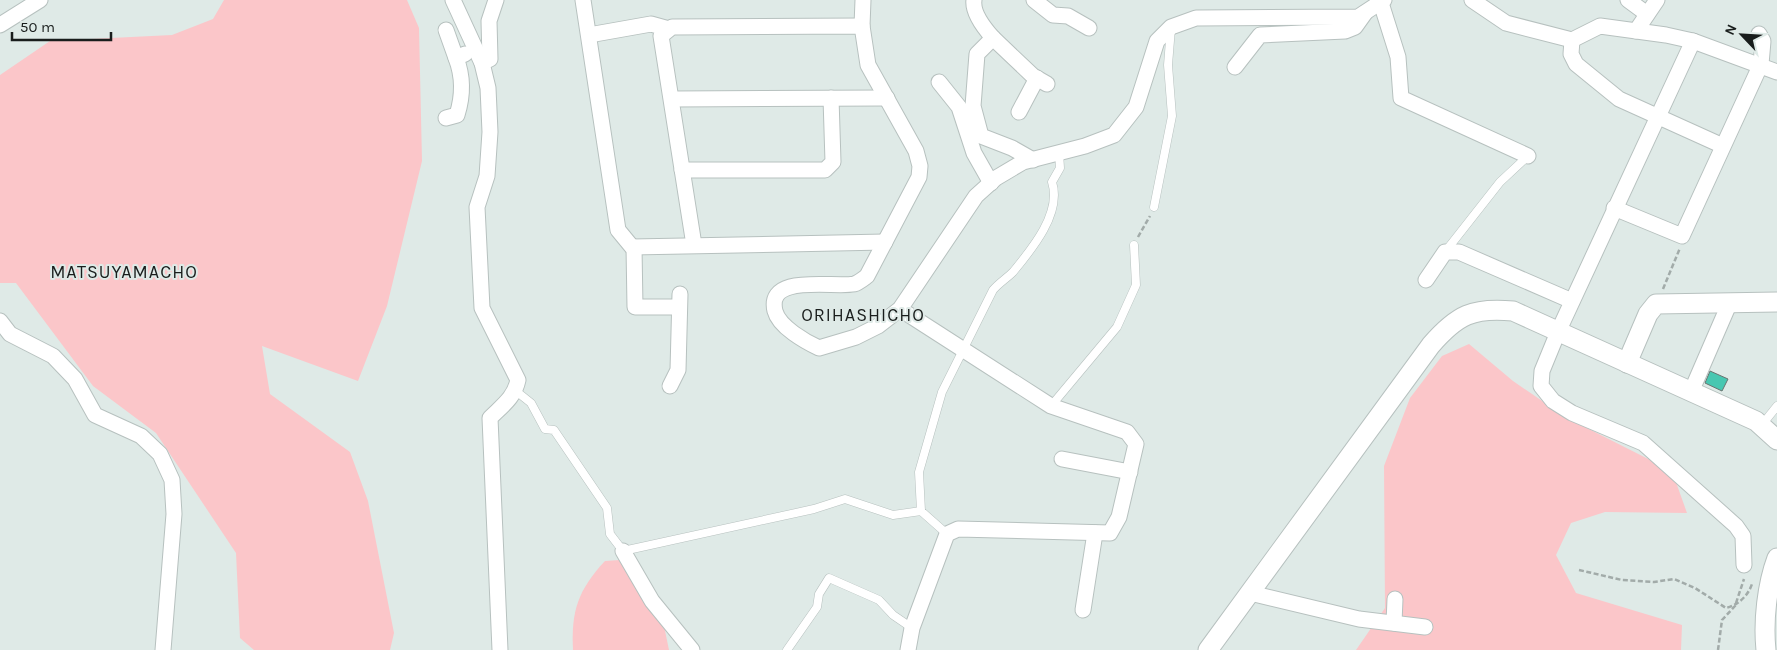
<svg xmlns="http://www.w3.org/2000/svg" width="1777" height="650" viewBox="0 0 1777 650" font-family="Karla,sans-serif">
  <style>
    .green { fill: #fbc6c9 }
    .building { fill: #48c7b1; stroke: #697370 }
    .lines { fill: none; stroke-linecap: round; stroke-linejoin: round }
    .service-casing { stroke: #b7c1bf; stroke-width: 9 }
    .minor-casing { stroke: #b7c1bf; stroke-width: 17 }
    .tertiary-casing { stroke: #b7c1bf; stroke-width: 21 }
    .path { stroke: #a2aba9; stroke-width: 2.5; stroke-dasharray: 5 2.5; stroke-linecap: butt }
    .service { stroke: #fff; stroke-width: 8 }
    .minor { stroke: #fff; stroke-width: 15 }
    .tertiary { stroke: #fff; stroke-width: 19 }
    .labels { text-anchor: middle; stroke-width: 4; stroke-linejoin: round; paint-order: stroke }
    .quarter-label { font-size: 18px; letter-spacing: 1px; fill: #191d1c; stroke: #dfeae7 }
  </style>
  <rect width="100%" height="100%" fill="#dfeae7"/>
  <g class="green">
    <path d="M 224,0 L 407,0 L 419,28 L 422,161 L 387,306 L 358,381 L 262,346 L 270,394 L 350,452 L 368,501 L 394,633 L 390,650 L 254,650 L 240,638 L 236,553 L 156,433 L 93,386 L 16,283 L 0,283 L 0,75 L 50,41 L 172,35 L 213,19 Z"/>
    <path d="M 1469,344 L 1513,381 L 1567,418 L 1672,471 L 1687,513 L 1605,512 L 1571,523 L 1556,555 L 1576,593 L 1682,625 L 1681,650 L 1356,650 L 1385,608 L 1384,466 L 1410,398 L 1442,356 Z"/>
    <path d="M 620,560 L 664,626 L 669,650 L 573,650 C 571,611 578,590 605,561 Z"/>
  </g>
  <path class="building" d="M 1710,371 L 1728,379 L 1722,391 L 1705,383 Z"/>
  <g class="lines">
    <defs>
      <g id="service">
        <path d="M 1154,207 L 1172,116 L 1168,65 L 1171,28"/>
        <path d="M 1445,252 L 1500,182 L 1528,156"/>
        <path d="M 516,391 L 531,403 L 545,429 L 554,430 L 607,508 L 610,534 L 623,551 L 814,509 L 845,499 L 893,515 L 921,511"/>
        <path d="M 1051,406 L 1117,327 L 1136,285 L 1134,245"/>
        <path d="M 1761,426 L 1777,406"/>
        <path d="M 947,534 L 921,511 L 919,472 L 942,392 L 993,290 C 999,283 1007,278 1013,272 C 1032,249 1062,213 1052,182 L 1060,168 L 1059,153"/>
        <path d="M 787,650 L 817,607 L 819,594 L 829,578 L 879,600 L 893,615 L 912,628"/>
      </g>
      <g id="minor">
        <path d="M 453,0 L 482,63 L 488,88 L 490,132 L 487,176 L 477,207 L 482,308 L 518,380 C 514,398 503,405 490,418 L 500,650"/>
        <path d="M 583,0 L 618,230 L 632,247 L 885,242"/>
        <path d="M 974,0 C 972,13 985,29 993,38"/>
        <path d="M 1034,0 L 1053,15 L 1068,16 L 1089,28"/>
        <path d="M 1472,0 L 1506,23 L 1572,40 L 1600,26 L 1666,35 L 1693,41 L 1777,72"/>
        <path d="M 1628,0 L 1647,14"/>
        <path d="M 1381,3 L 1398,57 L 1401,98 L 1528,156"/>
        <path d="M 0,25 L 40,0"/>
        <path d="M 862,26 L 863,0"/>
        <path d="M 446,30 L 456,58 L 465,54"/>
        <path d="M 1636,31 L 1657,0"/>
        <path d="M 589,35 L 651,24 L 669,29"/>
        <path d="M 1572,40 L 1571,54 L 1576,64 L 1619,99 L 1723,146"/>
        <path d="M 1693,41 L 1558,332 L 1542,371 L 1541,386 L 1553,401 L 1572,413 L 1643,443 L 1736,526 L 1743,536 L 1744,565"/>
        <path d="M 482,63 L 490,59 L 489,21 L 496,0"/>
        <path d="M 1235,67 L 1260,35 L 1345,31 L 1355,27 L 1365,13"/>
        <path d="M 939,82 L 959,107 L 974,153 L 991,183"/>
        <path d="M 672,99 L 887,98"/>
        <path d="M 1019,112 L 1037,78"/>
        <path d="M 446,118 L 457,115 C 463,96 463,76 456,58"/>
        <path d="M 1033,160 L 1012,148 L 981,136 L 973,106 L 977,54 L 993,38 L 1033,76 L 1047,84"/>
        <path d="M 682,170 L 825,170 L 833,162 L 831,98"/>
        <path d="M 1614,208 L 1682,236 L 1761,64 L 1763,41 L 1759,34"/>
        <path d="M 694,245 L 661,36 L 672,27 L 862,26 L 868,65 L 916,151 L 920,166 L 919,177 L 867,276 C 863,279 858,283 854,284 C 833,288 766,273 775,311 C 779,327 806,342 819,348 L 856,337 L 878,326 L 900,309 L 976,196 L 996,178 L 1023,162 L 1085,146 L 1114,135 L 1136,107 L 1157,41 L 1171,27 L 1196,18 L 1358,17 L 1384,0"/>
        <path d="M 634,247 L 635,307 L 678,307"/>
        <path d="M 1426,280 L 1445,252 L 1459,252 L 1572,301"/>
        <path d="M 900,309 L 1051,406 L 1127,432 L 1136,444 L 1119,517 L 1110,533 L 958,529 L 947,534 L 912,628 L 908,650"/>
        <path d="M 0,321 L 10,334 L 53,356 L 75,379 L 95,415 L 141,436 L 160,454 L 172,480 L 174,514 L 163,650"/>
        <path d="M 670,386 L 678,370 L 680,294"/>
        <path d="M 1691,392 L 1730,302"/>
        <path d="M 1062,459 L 1130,472"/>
        <path d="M 623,551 L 652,601 L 692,650"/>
        <path d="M 1250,593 L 1359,619 L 1425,627"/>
        <path d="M 1083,610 L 1095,533"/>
        <path d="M 1394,623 L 1395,599"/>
      </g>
      <g id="tertiary">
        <path d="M 1627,363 L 1648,314 L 1656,304 L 1777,302"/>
        <path d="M 1208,650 L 1431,345 C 1457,315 1473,307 1513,311 L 1756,421 L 1777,440"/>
        <path d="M 1766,650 C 1763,621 1767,585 1777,558"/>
      </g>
    </defs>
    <use href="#service" class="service-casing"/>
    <use href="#minor" class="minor-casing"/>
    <use href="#tertiary" class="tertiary-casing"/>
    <g class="path">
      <path d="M 1138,237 L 1150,216"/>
      <path d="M 1663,289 L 1680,248"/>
      <path d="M 1579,570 L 1622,580 L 1654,582 L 1674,579 L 1695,588 L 1726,608 C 1738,605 1748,596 1752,584"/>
      <path d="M 1718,650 L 1722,620 L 1735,606 L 1744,579"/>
    </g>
    <use href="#service" class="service"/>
    <use href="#minor" class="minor"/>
    <use href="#tertiary" class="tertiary"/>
  </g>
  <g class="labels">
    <g class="quarter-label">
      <text x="124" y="278">MATSUYAMACHO</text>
      <text x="863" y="321">ORIHASHICHO</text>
    </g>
  </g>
  <g transform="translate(1742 35) rotate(295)" stroke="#dfeae7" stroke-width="4" paint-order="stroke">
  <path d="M0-4L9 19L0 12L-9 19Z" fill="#191d1c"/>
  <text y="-8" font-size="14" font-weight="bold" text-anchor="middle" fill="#191d1c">N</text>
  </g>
  <path d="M12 32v8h99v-8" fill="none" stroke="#191d1c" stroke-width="2.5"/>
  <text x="20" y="32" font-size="15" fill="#191d1c" stroke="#dfeae7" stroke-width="4" paint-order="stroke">50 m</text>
</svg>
